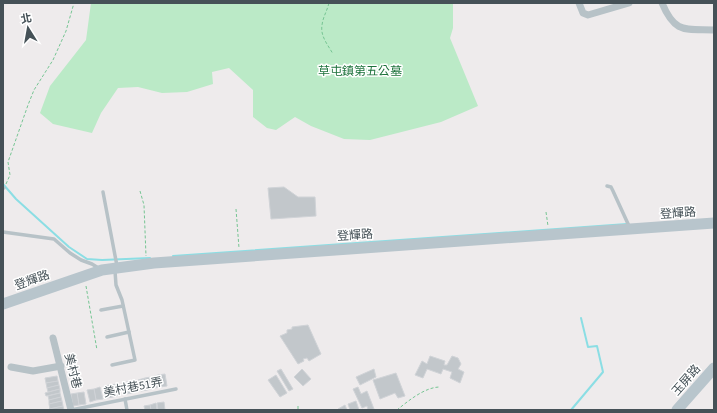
<svg xmlns="http://www.w3.org/2000/svg" width="717" height="413" viewBox="0 0 717 413" font-family="'Source Sans 3','Noto Sans TC',sans-serif">
  <style>
    .green { fill: #bbeac7 }
    .lines { fill: none; stroke-linecap: round; stroke-linejoin: round }
    .stream { stroke: #8bdee4; stroke-width: 2 }
    .building { fill: #c2c7cb; stroke: #d0d3d7 }
    .path { stroke: #76c593; stroke-width: 1; stroke-dasharray: 3 2; stroke-linecap: butt }
    .lane { stroke: #b7c2c7; stroke-width: 3.5 }
    .street { stroke: #b7c2c7; stroke-width: 7 }
    .secondary { stroke: #b8c5cc; stroke-width: 11 }
    .labels { text-anchor: middle; stroke-width: 3; stroke-linejoin: round; paint-order: stroke }
    .park-label { font-size: 12px; fill: #1c723b; stroke: #fff }
    .street-label { font-size: 12px; fill: #455157; stroke: #fff }
  </style>
  <rect width="100%" height="100%" fill="#eeebec"/>
  <path class="green" d="M 91,3 L 453,3 L 453,28 L 450,38 L 478,106 L 441,122 L 370,140 L 344,139 L 311,126 L 295,117 L 276,130 L 267,128 L 253,117 L 253,90 L 229,68 L 212,72 L 213,84 L 187,92 L 162,93 L 138,87 L 118,88 L 101,113 L 92,133 L 53,124 L 40,113 L 50,86 L 86,40 Z"/>
  <g class="lines">
    <g class="stream">
      <path d="M 3,184 L 16,199 L 69,247 L 87,259 L 102,260 L 150,258"/>
      <path d="M 173,256 L 627,224"/>
      <path d="M 571,410 L 603,372 L 597,346 L 588,347 L 581,318"/>
    </g>
  </g>
  <g class="building">
    <path d="M 284,187 L 298,197 L 315,197 L 316,216 L 271,219 L 268,188 Z"/>
    <path d="M 308,325 L 321,354 L 309,361 L 307,358 L 303,359 L 304,361 L 298,364 L 280,336 L 287,333 L 287,330 L 292,329 L 292,327 Z"/>
    <path d="M 430,356 L 445,361 L 444,365 L 447,365 L 452,356 L 458,358 L 461,364 L 458,369 L 464,372 L 460,383 L 450,378 L 452,372 L 443,369 L 441,374 L 427,369 L 423,378 L 415,375 L 422,361 L 427,364 Z"/>
    <path d="M 281,369 L 293,389 L 289,391 L 277,371 Z"/>
    <path d="M 302,369 L 311,379 L 303,386 L 294,377 Z"/>
    <path d="M 374,369 L 376,377 L 360,385 L 356,377 Z"/>
    <path d="M 396,373 L 405,396 L 398,398 L 395,393 L 380,399 L 373,380 Z"/>
    <path d="M 165,374 L 167,386 L 160,387 L 158,375 Z"/>
    <path d="M 158,375 L 160,387 L 155,388 L 152,377 Z"/>
    <path d="M 276,375 L 287,393 L 280,397 L 268,380 Z"/>
    <path d="M 57,376 L 58,381 L 46,383 L 45,378 Z"/>
    <path d="M 151,377 L 154,388 L 147,390 L 145,378 Z"/>
    <path d="M 145,378 L 147,390 L 141,391 L 138,380 Z"/>
    <path d="M 136,380 L 139,391 L 132,393 L 130,381 Z"/>
    <path d="M 58,381 L 59,385 L 47,388 L 46,383 Z"/>
    <path d="M 130,381 L 132,393 L 126,394 L 124,383 Z"/>
    <path d="M 117,384 L 119,395 L 113,397 L 110,385 Z"/>
    <path d="M 59,385 L 60,389 L 48,392 L 47,388 Z"/>
    <path d="M 110,385 L 113,397 L 106,398 L 104,386 Z"/>
    <path d="M 100,387 L 103,399 L 96,400 L 94,389 Z"/>
    <path d="M 358,387 L 361,394 L 367,391 L 374,409 L 368,410 L 367,406 L 362,408 L 353,389 Z"/>
    <path d="M 60,389 L 60,393 L 46,396 L 45,393 Z"/>
    <path d="M 94,389 L 96,400 L 90,402 L 87,390 Z"/>
    <path d="M 84,392 L 86,404 L 79,405 L 77,393 Z"/>
    <path d="M 60,393 L 61,397 L 49,400 L 48,396 Z"/>
    <path d="M 77,393 L 79,405 L 73,406 L 71,394 Z"/>
    <path d="M 61,397 L 62,401 L 49,404 L 49,400 Z"/>
    <path d="M 62,401 L 63,406 L 50,409 L 49,404 Z"/>
    <path d="M 356,401 L 359,410 L 350,410 L 348,404 Z"/>
    <path d="M 164,402 L 165,410 L 158,410 L 157,403 Z"/>
    <path d="M 156,403 L 157,410 L 151,410 L 150,405 Z"/>
    <path d="M 150,405 L 151,410 L 145,410 L 144,406 Z"/>
    <path d="M 345,405 L 347,410 L 338,410 L 338,409 Z"/>
    <path d="M 63,406 L 64,410 L 49,410 L 49,409 Z"/>
  </g>
  <g class="lines">
    <g class="path">
      <path d="M 329,3 C 327,11 323,17 322,25 C 320,36 328,45 333,54"/>
      <path d="M 6,184 L 10,175 L 8,162 L 28,105 L 34,90 L 53,60 L 66,31 L 74,3"/>
      <path d="M 140,191 L 144,205 L 146,256"/>
      <path d="M 236,209 L 239,248"/>
      <path d="M 546,212 L 548,226"/>
      <path d="M 86,286 L 97,350"/>
      <path d="M 298,406 L 298,410"/>
      <path d="M 397,410 C 408,401 425,387 440,387"/>
    </g>
    <g class="lane">
      <path d="M 607,186 L 611,187 L 613,191 L 629,226"/>
      <path d="M 3,188 L 4,188"/>
      <path d="M 103,192 L 117,266"/>
      <path d="M 3,232 L 54,239 L 70,253 L 81,260 L 92,264 L 100,269"/>
      <path d="M 101,310 L 123,306"/>
      <path d="M 107,337 L 129,332"/>
      <path d="M 112,365 L 135,360 L 122,300 L 116,285 L 115,271"/>
      <path d="M 125,399 L 127,410"/>
      <path d="M 71,410 L 176,389"/>
    </g>
    <g class="street">
      <path d="M 579,3 L 583,13 L 588,15 L 629,3"/>
      <path d="M 662,3 C 675,34 685,29 714,30"/>
      <path d="M 53,338 L 71,410"/>
      <path d="M 11,367 L 33,371 L 61,366"/>
    </g>
    <g class="secondary">
      <path d="M 3,304 L 102,270 L 154,263 L 714,223"/>
      <path d="M 677,410 L 714,368"/>
    </g>
  </g>
  <g class="labels">
    <g class="park-label">
      <text x="360" y="75">草屯鎮第五公墓</text>
    </g>
    <g class="street-label">
      <text transform="translate(678 213) rotate(-4)" y="4">登輝路</text>
      <text transform="translate(355 235) rotate(-4)" y="4">登輝路</text>
      <text transform="translate(32 280) rotate(-19)" y="4">登輝路</text>
      <text transform="translate(73 371) rotate(76)" y="4">美村巷</text>
      <text transform="translate(686 380) rotate(-49)" y="4">玉屏路</text>
      <text transform="translate(133 387) rotate(-11)" y="4">美村巷51弄</text>
    </g>
  </g>
  <rect width="717" height="413" fill="none" stroke="#455157" stroke-width="8"/>
  <g transform="translate(28 28) rotate(349)" stroke="#ffffff" stroke-width="3" paint-order="stroke">
  <path d="M0-3L7 15L0 10L-7 15Z" fill="#455157"/>
  <text y="-6" font-size="11" font-weight="bold" text-anchor="middle" fill="#455157">北</text>
  </g>
</svg>
